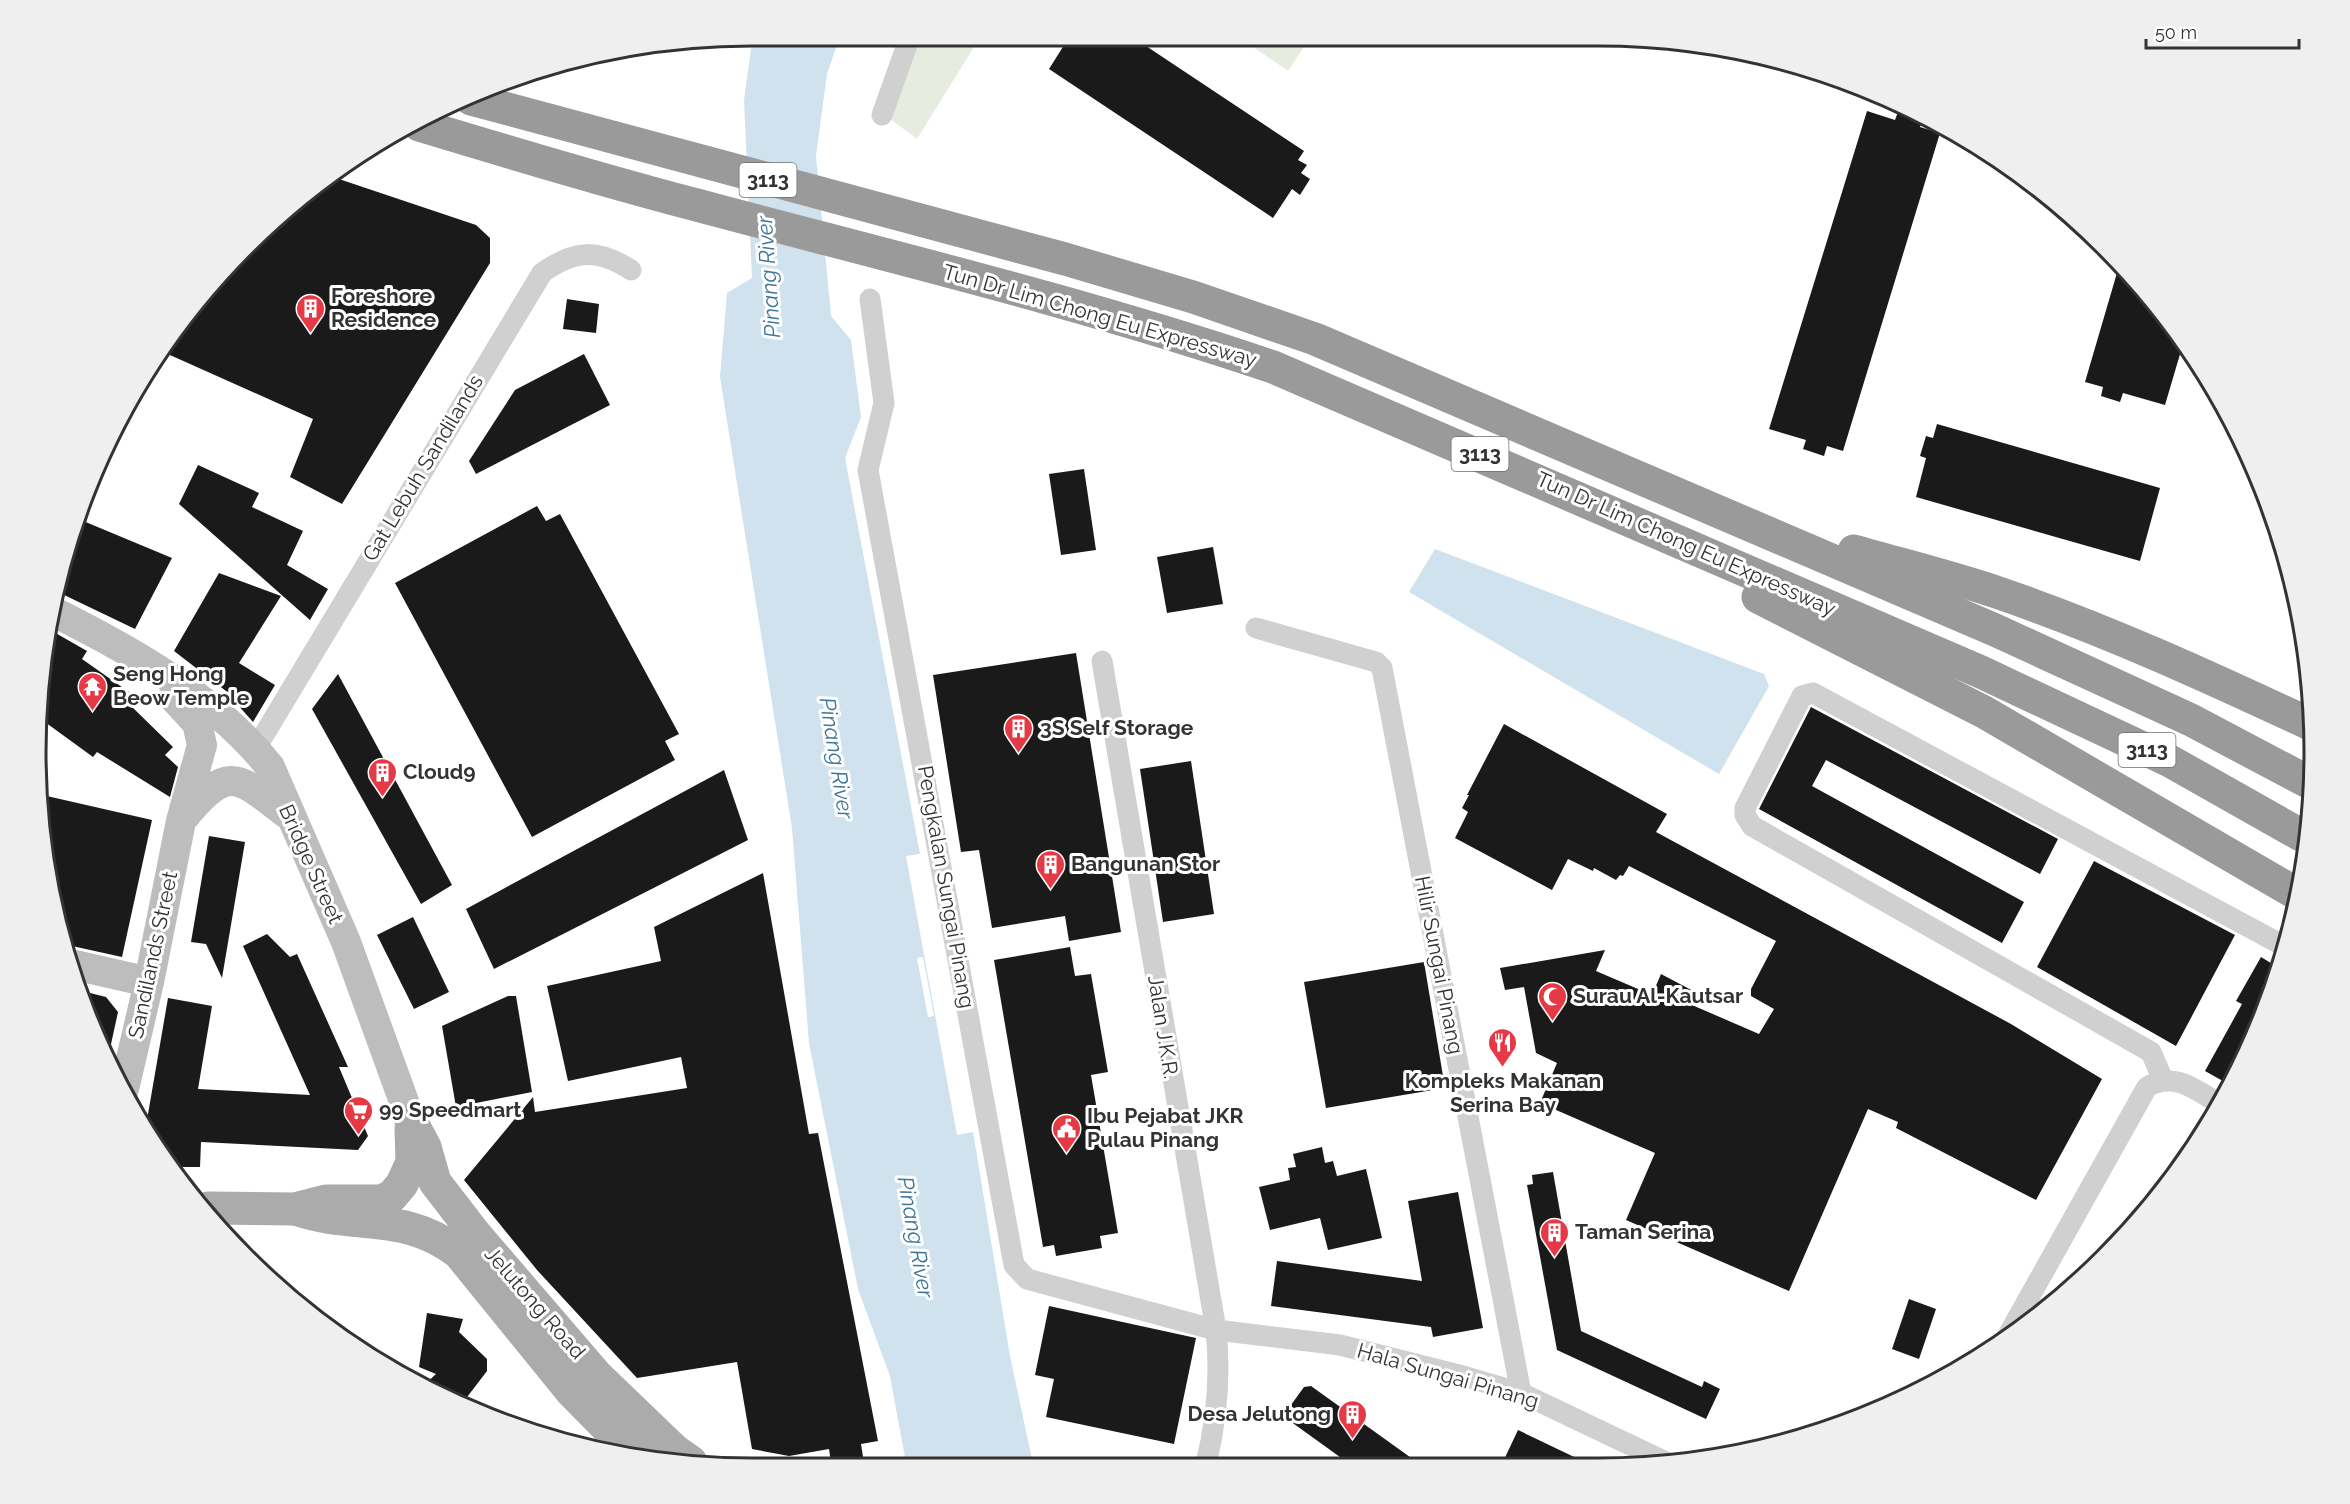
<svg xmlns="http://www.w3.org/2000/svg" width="2350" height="1504" viewBox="0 0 2350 1504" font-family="Raleway,sans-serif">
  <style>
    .green { fill: #e6ecdf }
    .water { fill: #cfe2ee }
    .pier { fill: #fff }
    .building { fill: #1a1a1a }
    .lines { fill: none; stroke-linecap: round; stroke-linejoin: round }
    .street { stroke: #d0d0d0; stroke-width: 21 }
    .secondary { stroke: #bdbdbd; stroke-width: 30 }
    .primary { stroke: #ababab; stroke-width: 33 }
    .highway { stroke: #9a9a9a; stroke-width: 33 }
    .labels { text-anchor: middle; stroke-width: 6; stroke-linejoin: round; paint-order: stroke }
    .shield { fill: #fff; stroke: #707070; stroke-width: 1.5 }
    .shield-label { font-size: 20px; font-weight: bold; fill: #333 }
    .poi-label { font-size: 21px; font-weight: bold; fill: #333; stroke: #fff; text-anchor: start }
    .street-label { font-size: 21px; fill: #333; stroke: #fff }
    .water-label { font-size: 22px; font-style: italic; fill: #3f7597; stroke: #fff }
    .rim { fill: none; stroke: #333; stroke-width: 3 }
  </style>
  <rect width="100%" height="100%" fill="#fff"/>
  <g class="green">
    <path d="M 917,42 L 977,42 L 917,139 L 889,118 Z"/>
    <path d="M 1246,42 L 1307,42 L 1288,71 Z"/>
  </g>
  <g class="water">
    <path d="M 752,42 L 838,42 L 827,74 L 816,156 L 831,316 L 851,340 L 861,417 L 845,458 L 920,854 L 906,856 L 957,1135 L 973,1132 L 1010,1356 L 1033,1464 L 906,1463 L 890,1376 L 858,1289 L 809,1043 L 792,828 L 720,377 L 727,293 L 752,278 L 744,100 Z"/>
    <path d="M 1435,549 L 1764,674 L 1769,686 L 1719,774 L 1409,592 Z"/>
  </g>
  <path class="pier" d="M 923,957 L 934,1016 L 928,1017 L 917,958 Z"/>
  <g class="building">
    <path d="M 1066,42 L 1140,42 L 1304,151 L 1298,160 L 1307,165 L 1301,173 L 1310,179 L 1300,195 L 1292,189 L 1273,218 L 1049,69 Z"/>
    <path d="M 1867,111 L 1895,120 L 1898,112 L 1923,119 L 1920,127 L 1940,133 L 1843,451 L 1827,446 L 1824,456 L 1803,449 L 1806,440 L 1769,429 Z"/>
    <path d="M 330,176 L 476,225 L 490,238 L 490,263 L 342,504 L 290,477 L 313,419 L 161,351 L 184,316 L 246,245 Z"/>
    <path d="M 2119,266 L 2166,316 L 2183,344 L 2165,405 L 2123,393 L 2120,402 L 2101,396 L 2103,387 L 2085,382 Z"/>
    <path d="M 567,299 L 599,304 L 596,333 L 563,329 Z"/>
    <path d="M 584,354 L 610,405 L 476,474 L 469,461 L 515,390 Z"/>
    <path d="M 1937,424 L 2160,488 L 2140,561 L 1916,497 L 1926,458 L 1920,456 L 1926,436 L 1933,438 Z"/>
    <path d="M 198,465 L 259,493 L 252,507 L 303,531 L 287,565 L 328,589 L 310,620 L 179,504 Z"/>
    <path d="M 1084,469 L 1096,550 L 1061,555 L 1049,474 Z"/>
    <path d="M 537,506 L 546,521 L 560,514 L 679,734 L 665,741 L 675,760 L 532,837 L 395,583 Z"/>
    <path d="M 76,518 L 172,558 L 135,629 L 60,593 Z"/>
    <path d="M 1213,547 L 1223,604 L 1167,613 L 1157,557 Z"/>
    <path d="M 219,573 L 281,596 L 239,663 L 275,685 L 253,722 L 237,704 L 239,701 L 174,651 Z"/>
    <path d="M 52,631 L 87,651 L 82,659 L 136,697 L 130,705 L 173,747 L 165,755 L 178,767 L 170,797 L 97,752 L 93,757 L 38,717 Z"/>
    <path d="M 1076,653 L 1121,932 L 1069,941 L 1065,916 L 992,928 L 979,850 L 961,852 L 933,675 Z"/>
    <path d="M 338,674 L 452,885 L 421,904 L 312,709 Z"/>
    <path d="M 1811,707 L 2058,839 L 2040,874 L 1826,760 L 1812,786 L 2024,902 L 2002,943 L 1759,809 Z"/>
    <path d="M 1504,724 L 1667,814 L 1656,832 L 2011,1024 L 2102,1079 L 2036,1200 L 1896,1128 L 1898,1122 L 1868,1109 L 1789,1291 L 1626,1220 L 1655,1153 L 1540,1103 L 1557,1063 L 1536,1053 L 1524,987 L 1505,990 L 1500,968 L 1605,950 L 1596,971 L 1652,995 L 1661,974 L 1697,993 L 1692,1005 L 1759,1034 L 1774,1009 L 1751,996 L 1751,989 L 1776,941 L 1629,866 L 1623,876 L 1620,875 L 1616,880 L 1594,868 L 1593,871 L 1568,859 L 1552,890 L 1455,838 L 1468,812 L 1462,808 L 1469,795 L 1467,795 Z"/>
    <path d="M 1191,761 L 1214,914 L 1163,922 L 1140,769 Z"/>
    <path d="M 724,770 L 748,840 L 494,969 L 466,909 Z"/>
    <path d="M 38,794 L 152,820 L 122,957 L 63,944 Z"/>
    <path d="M 209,836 L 245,842 L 222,978 L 206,944 L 191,942 Z"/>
    <path d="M 2094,861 L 2235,935 L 2176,1046 L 2037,967 Z"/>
    <path d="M 763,873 L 809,1134 L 818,1133 L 878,1441 L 861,1444 L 864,1463 L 831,1463 L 829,1449 L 789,1456 L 752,1449 L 737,1362 L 637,1378 L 537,1270 L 464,1180 L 533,1097 L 535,1112 L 687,1088 L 681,1057 L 568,1081 L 547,986 L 661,961 L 654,927 Z"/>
    <path d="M 413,917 L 449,992 L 414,1009 L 377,935 Z"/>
    <path d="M 267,934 L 290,957 L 297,954 L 348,1067 L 339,1067 L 368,1136 L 358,1150 L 201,1142 L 200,1167 L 171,1167 L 156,1149 L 141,1120 L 147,1120 L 168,998 L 212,1006 L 198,1089 L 310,1095 L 243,946 Z"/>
    <path d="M 1070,947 L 1075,976 L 1091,974 L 1108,1072 L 1091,1075 L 1118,1233 L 1100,1236 L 1102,1248 L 1056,1256 L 1054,1245 L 1043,1247 L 994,960 Z"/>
    <path d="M 2261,957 L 2279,968 L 2276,982 L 2230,1085 L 2205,1071 L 2242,1004 L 2236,1001 Z"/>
    <path d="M 1424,962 L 1445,1088 L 1326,1108 L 1304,982 Z"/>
    <path d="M 78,990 L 106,997 L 118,1012 L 108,1058 L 91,1026 Z"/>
    <path d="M 508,996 L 516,996 L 532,1092 L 456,1107 L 442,1026 Z"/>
    <path d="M 1322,1147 L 1325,1163 L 1333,1161 L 1337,1176 L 1366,1169 L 1382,1238 L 1328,1250 L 1320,1218 L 1270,1230 L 1259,1187 L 1290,1180 L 1288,1168 L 1296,1167 L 1293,1154 Z"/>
    <path d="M 1553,1172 L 1581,1331 L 1702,1387 L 1704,1381 L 1720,1389 L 1706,1419 L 1557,1350 L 1527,1185 L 1533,1184 L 1532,1175 Z"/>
    <path d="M 1458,1192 L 1483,1328 L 1433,1337 L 1431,1327 L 1271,1306 L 1277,1261 L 1422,1281 L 1408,1201 Z"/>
    <path d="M 1909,1299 L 1936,1309 L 1919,1359 L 1892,1349 Z"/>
    <path d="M 1049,1306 L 1196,1338 L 1174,1444 L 1046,1417 L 1054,1379 L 1035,1375 Z"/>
    <path d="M 427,1313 L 463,1319 L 459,1332 L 487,1359 L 487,1371 L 461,1405 L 423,1386 L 436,1374 L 419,1367 Z"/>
    <path d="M 1311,1386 L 1421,1465 L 1351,1465 L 1283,1416 L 1304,1387 Z"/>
    <path d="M 1518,1430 L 1593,1466 L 1501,1466 Z"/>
  </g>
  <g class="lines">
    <g class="street">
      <path d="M 882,115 L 908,42"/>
      <path d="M 870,299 L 884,403 L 868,470 L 1014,1265 L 1027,1279 L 1216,1330 L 1340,1345 L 1463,1376 L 1521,1393 L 1668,1463"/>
      <path d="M 1256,628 L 1376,662 L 1382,668 L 1521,1393"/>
      <path d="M 1102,661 L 1216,1330 C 1221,1377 1217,1419 1206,1464"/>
      <path d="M 256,748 L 542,273 C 574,250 597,248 631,270"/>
      <path d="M 2163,1080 L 2151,1052 L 1752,826 L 1745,815 L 1745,808 L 1802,696 L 1813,693 L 2284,946"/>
      <path d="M 2007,1337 L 2147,1087 C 2175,1071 2196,1090 2221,1105"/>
    </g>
    <g class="secondary">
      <path d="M 56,613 C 132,651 217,699 270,767 L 346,942 L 411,1121"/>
      <path d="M 185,816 C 229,763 238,777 287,814"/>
      <path d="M 70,964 L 149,982"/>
      <path d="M 124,1089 L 149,982 L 181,821 L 202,745 L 197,723 L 173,697"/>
    </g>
    <g class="primary">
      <path d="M 411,1121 L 425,1147 L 435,1182 L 475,1234 L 597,1376 L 674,1450 L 691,1462"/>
      <path d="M 208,1208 L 295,1209 L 326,1201 L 381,1201 L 392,1196 L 402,1184 L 412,1162 L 411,1129"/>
      <path d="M 295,1209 C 356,1230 403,1210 459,1253 L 572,1392 L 634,1455"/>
    </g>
    <g class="highway">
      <path d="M 471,99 L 1065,259 L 1193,297 L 1315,339 L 1995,630 L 2191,720 L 2310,783"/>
      <path d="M 419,125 C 508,152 598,179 689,203 C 884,255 1081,302 1273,367 L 1981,672 L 2168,760 L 2308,839"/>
      <path d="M 1854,551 C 1903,565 1952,577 1999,593 C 2107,630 2209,677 2312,725"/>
      <path d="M 1758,597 L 1984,712 L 2297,894"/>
    </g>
  </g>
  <defs>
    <symbol id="building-pin" viewBox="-11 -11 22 30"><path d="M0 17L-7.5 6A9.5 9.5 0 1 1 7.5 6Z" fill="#e63946" stroke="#fff"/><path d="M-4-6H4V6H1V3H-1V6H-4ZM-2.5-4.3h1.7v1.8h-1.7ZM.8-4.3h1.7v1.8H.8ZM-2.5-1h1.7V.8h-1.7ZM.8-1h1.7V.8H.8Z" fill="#fff"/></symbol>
    <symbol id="temple-pin" viewBox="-11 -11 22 30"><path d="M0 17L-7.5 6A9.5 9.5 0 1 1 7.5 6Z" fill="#e63946" stroke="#fff"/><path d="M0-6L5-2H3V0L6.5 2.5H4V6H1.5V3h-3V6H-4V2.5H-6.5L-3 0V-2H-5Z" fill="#fff"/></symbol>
    <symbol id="mosque-pin" viewBox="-11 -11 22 30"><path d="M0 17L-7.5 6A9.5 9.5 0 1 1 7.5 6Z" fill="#e63946" stroke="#fff"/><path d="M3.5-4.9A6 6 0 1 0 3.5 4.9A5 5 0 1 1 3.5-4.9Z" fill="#fff"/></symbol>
    <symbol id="restaurant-pin" viewBox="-11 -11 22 30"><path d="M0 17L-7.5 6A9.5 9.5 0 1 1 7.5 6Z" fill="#e63946" stroke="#fff"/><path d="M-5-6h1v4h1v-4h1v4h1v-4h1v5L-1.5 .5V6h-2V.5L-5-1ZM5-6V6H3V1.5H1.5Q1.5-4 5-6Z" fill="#fff"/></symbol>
    <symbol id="supermarket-pin" viewBox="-11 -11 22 30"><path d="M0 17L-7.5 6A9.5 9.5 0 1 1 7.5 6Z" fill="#e63946" stroke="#fff"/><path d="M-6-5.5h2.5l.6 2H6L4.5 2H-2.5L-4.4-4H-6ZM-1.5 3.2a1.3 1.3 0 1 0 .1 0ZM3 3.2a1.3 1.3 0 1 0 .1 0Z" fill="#fff"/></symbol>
    <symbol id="civic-pin" viewBox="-11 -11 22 30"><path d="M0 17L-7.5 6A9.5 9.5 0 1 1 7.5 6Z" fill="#e63946" stroke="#fff"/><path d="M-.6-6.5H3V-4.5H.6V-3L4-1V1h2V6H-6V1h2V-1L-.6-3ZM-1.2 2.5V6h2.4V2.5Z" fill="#fff"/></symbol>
  </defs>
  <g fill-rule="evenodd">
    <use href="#building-pin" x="294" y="292" width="33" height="45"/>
    <use href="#temple-pin" x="76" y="670" width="33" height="45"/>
    <use href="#building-pin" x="1002" y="712" width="33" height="45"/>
    <use href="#building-pin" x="366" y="756" width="33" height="45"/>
    <use href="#building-pin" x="1034" y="848" width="33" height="45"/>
    <use href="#mosque-pin" x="1536" y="980" width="33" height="45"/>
    <use href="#restaurant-pin" x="1486" y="1026" width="33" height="45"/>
    <use href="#supermarket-pin" x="342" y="1094" width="33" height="45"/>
    <use href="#civic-pin" x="1050" y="1112" width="33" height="45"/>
    <use href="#building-pin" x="1538" y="1216" width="33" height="45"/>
    <use href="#building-pin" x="1336" y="1398" width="33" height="45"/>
  </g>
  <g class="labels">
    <g class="shield">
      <rect x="739.5" y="163" width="57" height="34" rx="4.5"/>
      <rect x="1451.5" y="437" width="57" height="34" rx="4.5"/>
      <rect x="2118.5" y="733" width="57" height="34" rx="4.5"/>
    </g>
    <g class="shield-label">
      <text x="768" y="187">3113</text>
      <text x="1480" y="461">3113</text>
      <text x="2147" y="757">3113</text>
    </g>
    <g class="poi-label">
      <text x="331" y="303">Foreshore<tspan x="331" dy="24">Residence</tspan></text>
      <text x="113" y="681">Seng Hong<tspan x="113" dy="24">Beow Temple</tspan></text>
      <text x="1040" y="735">3S Self Storage</text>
      <text x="403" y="779">Cloud9</text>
      <text x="1071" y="871">Bangunan Stor</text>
      <text x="1573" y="1003">Surau Al-Kautsar</text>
      <text x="1503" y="1088" text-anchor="middle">Kompleks Makanan<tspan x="1503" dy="24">Serina Bay</tspan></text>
      <text x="379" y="1117">99 Speedmart</text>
      <text x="1087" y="1123">Ibu Pejabat JKR<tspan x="1087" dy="24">Pulau Pinang</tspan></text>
      <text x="1575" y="1239">Taman Serina</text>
      <text x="1331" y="1421" text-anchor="end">Desa Jelutong</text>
    </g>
    <g class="street-label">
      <text transform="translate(1100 316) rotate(16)" y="7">Tun Dr Lim Chong Eu Expressway</text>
      <text transform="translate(423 468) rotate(-59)" y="7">Gat Lebuh Sandilands</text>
      <text transform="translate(1686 544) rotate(24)" y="7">Tun Dr Lim Chong Eu Expressway</text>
      <text transform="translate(311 864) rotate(66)" y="7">Bridge Street</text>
      <text transform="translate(946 887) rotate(80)" y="7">Pengkalan Sungai Pinang</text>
      <text transform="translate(153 955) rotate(-78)" y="7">Sandilands Street</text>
      <text transform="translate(1439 965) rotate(79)" y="7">Hilir Sungai Pinang</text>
      <text transform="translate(1163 1027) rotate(81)" y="7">Jalan J.K.R.</text>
      <text transform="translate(535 1303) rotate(49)" y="7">Jelutong Road</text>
      <text transform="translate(1448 1376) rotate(16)" y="7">Hala Sungai Pinang</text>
    </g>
    <g class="water-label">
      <text transform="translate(768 277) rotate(-94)" y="8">Pinang River</text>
      <text transform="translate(837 758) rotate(81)" y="8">Pinang River</text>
      <text transform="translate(916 1237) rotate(80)" y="8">Pinang River</text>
    </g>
  </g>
  <path d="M0 0H2350V1504H0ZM752 46H1598A706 706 0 0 1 2304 752V752A706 706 0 0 1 1598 1458H752A706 706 0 0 1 46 752V752A706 706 0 0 1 752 46Z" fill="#efefef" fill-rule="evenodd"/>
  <path class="rim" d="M752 46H1598A706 706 0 0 1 2304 752V752A706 706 0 0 1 1598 1458H752A706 706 0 0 1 46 752V752A706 706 0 0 1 752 46Z"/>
  <path d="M2146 39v9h153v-9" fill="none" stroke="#333333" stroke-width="3"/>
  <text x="2155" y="39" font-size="18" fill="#333333" stroke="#ffffff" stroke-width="4.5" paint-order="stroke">50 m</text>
</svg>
